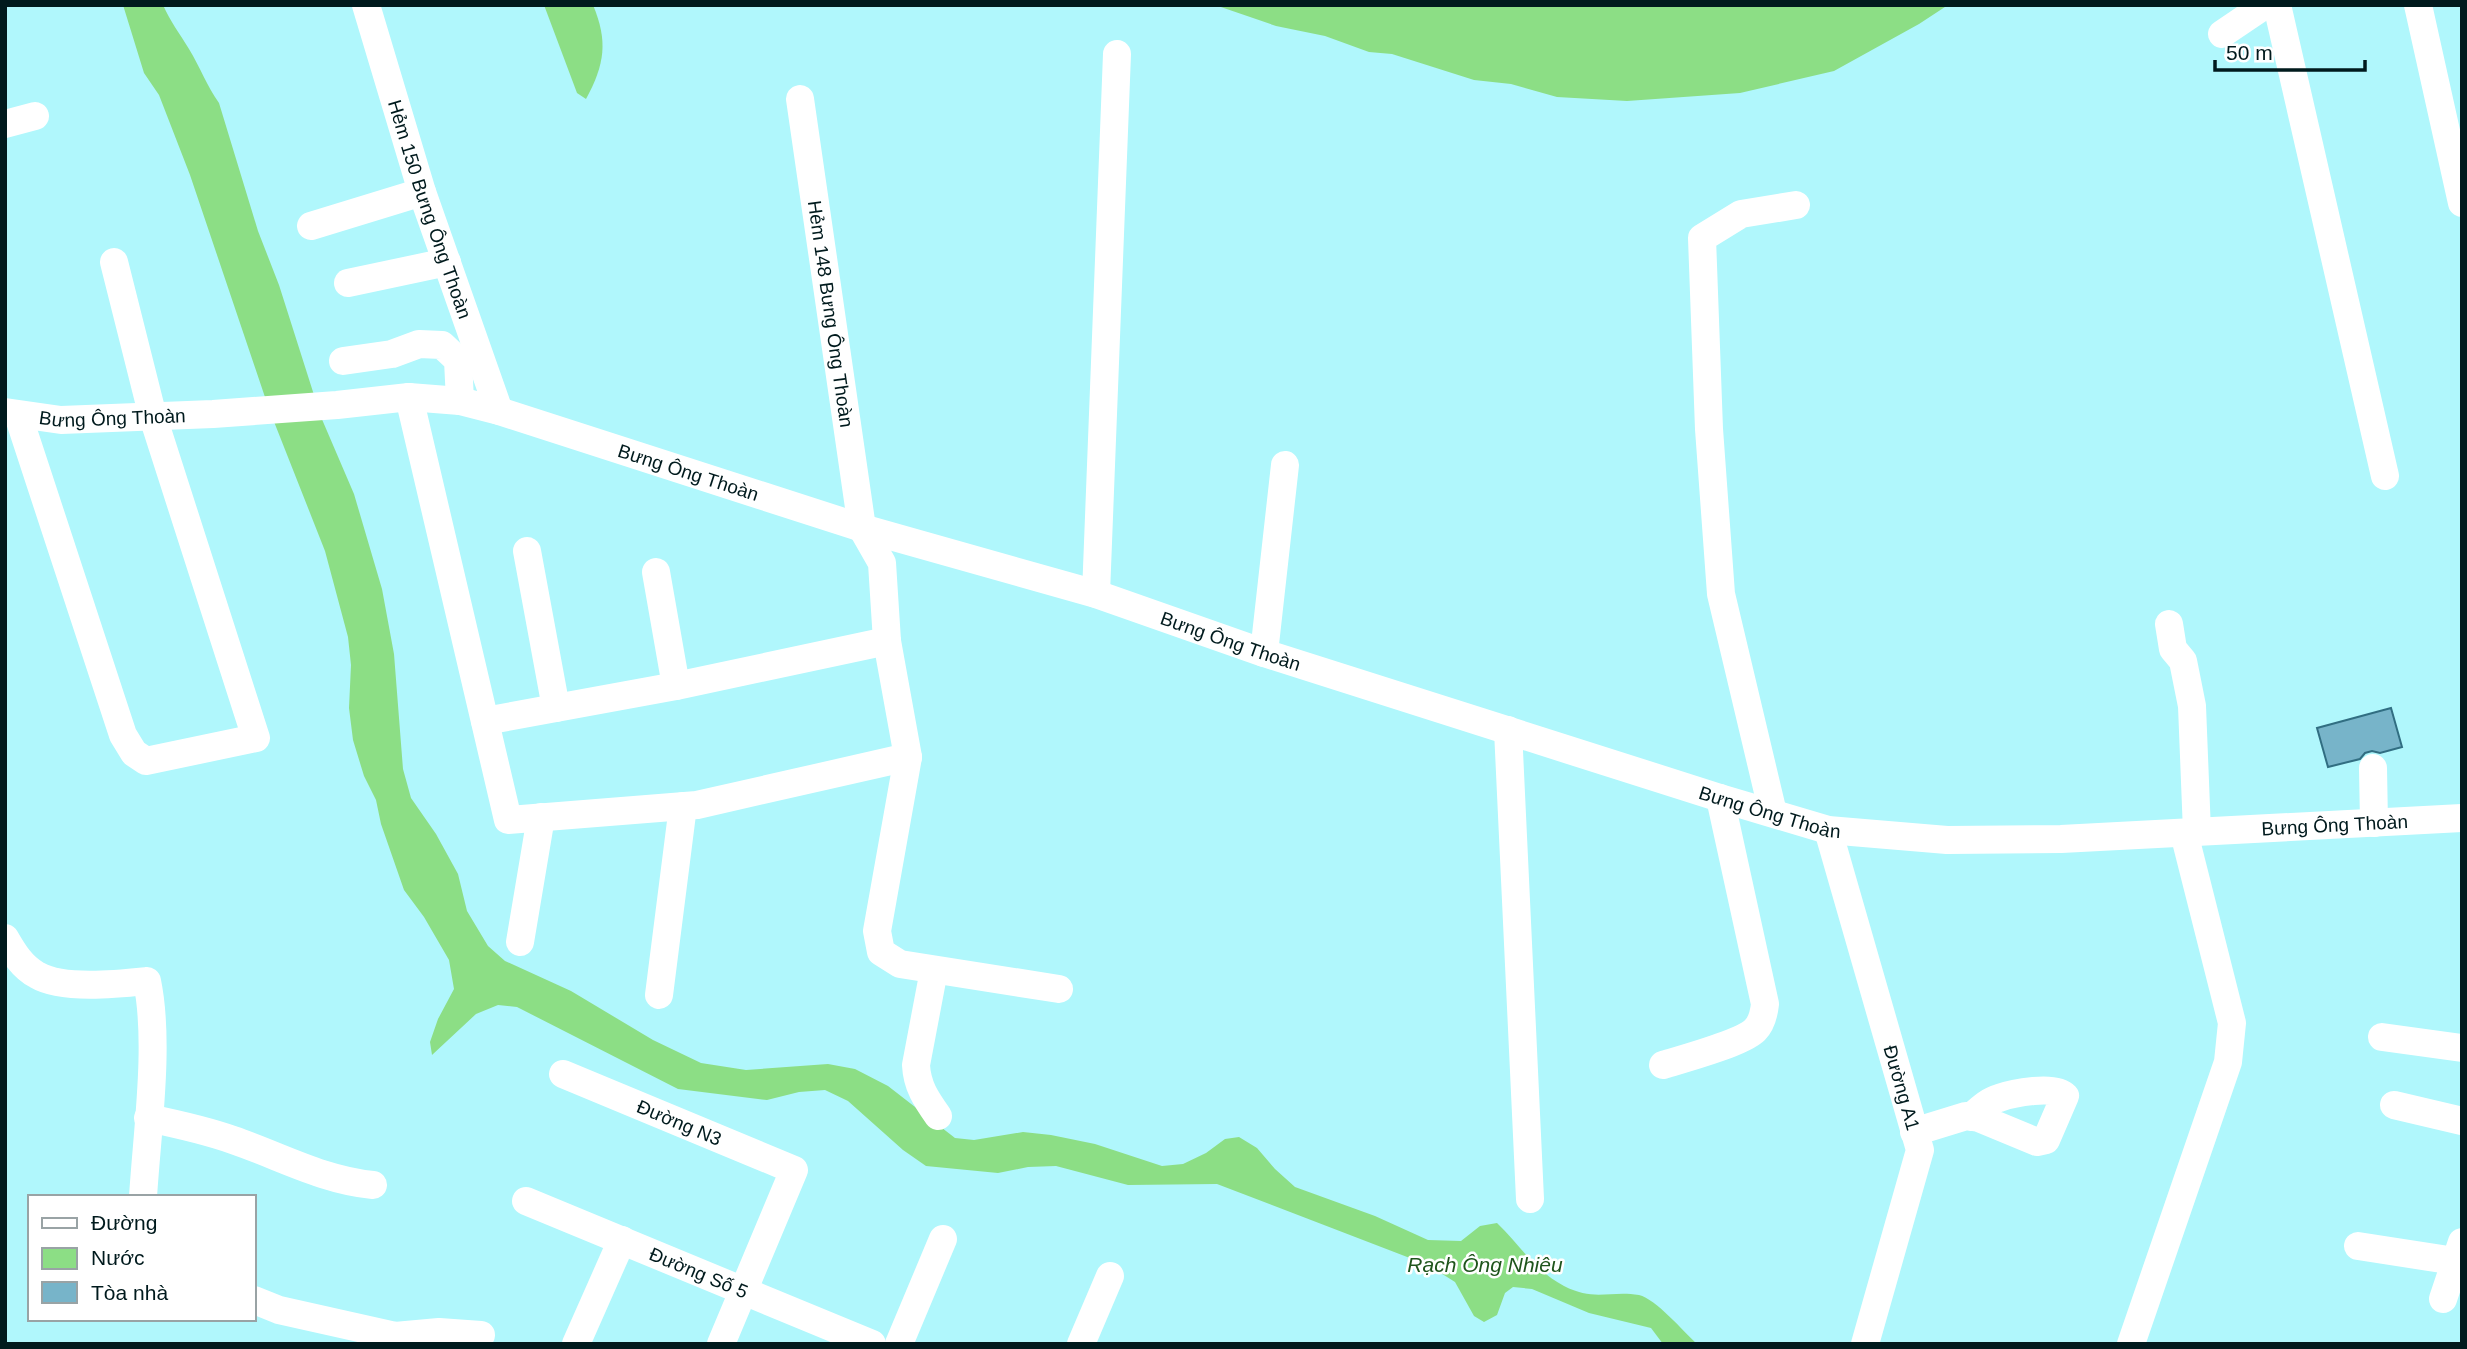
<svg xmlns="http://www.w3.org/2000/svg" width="2467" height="1349" viewBox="0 0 2467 1349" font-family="Helvetica,sans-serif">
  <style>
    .water { fill: #8cde85 }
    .building { fill: #77b4c9; stroke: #316e82; stroke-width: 2 }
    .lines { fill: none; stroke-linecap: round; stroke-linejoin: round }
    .minor { stroke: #fff; stroke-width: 28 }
    .labels { text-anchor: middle; stroke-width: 5; stroke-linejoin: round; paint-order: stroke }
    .street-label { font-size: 19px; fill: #001a1d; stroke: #fff }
    .water-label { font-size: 21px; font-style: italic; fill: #1f551c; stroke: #fff }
  </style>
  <rect width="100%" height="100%" fill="#b0f7fc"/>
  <g class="water">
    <path d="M 123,5 L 163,5 C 170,21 180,34 189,49 C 200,67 207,86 219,103 L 258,231 L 279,285 L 321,417 L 354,494 L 382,589 L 394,654 L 403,769 L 411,798 L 436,834 L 458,874 L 467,911 L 488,946 L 505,961 L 571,991 L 653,1040 L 701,1063 L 746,1070 L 828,1064 L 855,1069 L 888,1086 L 955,1138 L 974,1140 L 1023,1132 L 1051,1135 L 1095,1144 L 1162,1166 L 1183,1164 L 1206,1153 L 1225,1139 L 1239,1137 L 1257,1148 L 1275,1169 L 1295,1187 L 1375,1216 L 1428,1240 L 1461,1241 L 1480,1226 L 1497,1223 C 1521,1246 1534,1270 1564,1286 C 1595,1302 1610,1290 1639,1295 C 1656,1299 1683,1331 1697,1344 L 1663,1344 L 1651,1328 L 1589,1313 L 1532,1289 L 1513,1287 L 1505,1293 L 1497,1315 L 1484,1322 L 1474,1316 L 1455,1282 L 1428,1265 L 1217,1184 L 1128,1185 L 1056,1166 L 1028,1167 L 998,1173 L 926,1166 L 903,1150 L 848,1101 L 825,1090 L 799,1092 L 767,1100 L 678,1089 L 517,1007 L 498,1005 L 476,1014 L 432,1055 L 430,1042 L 438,1019 L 454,989 L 449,960 L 424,917 L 404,890 L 381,824 L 376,800 L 364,776 L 353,740 L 349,708 L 351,665 L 348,637 L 325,551 L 269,409 L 190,175 L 159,95 L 144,73 Z"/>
    <path d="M 544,5 L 593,5 C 608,41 605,64 586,99 L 577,93 Z"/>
    <path d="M 1215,5 L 1948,5 L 1919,24 L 1834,71 L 1740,93 L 1627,101 L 1557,97 L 1511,84 L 1474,80 L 1392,54 L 1369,52 L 1325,36 L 1276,26 Z"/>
  </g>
  <path class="building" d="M 2391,708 L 2402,747 L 2380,753 L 2372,751 L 2365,753 L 2360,759 L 2328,767 L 2317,728 Z"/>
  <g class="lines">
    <g class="minor">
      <path id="s1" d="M 366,5 L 422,192 L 499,411"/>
      <path d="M 2277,5 L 2385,476"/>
      <path d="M 2418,5 L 2462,203"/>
      <path d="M 2222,34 L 2265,5"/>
      <path id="s2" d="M 800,99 L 862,528 L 882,563 L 887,641 L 908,757 L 877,931 L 881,952 L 900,964 L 1059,989"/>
      <path d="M 5,124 L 35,116"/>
      <path d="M 311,226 L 422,192"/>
      <path d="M 348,283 L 447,262"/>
      <path d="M 343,361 L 392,354 L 419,344 L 442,345 L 458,360 L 460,401"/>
      <path d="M 409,397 L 508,820 L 697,805 L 908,757"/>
      <path id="s3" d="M 5,412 L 61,420 L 213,414 L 337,405 L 409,397 L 460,401 L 499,411 L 862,528 L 1096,594 L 1264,653 L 1720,798 L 1828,830 L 1947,840 L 2061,839 L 2462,818"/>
      <path d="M 18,415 L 123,735 L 134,753 L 146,761 L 256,738 L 153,417 L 114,262"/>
      <path d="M 527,551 L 556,708"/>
      <path d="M 656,572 L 676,686"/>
      <path d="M 1096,594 L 1117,54"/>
      <path d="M 2169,624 L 2173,649 L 2183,661 L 2192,706 L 2197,832"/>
      <path d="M 1264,653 L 1285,465"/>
      <path d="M 485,721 L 676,686 L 887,641"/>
      <path d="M 1508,730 L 1530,1199"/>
      <path d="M 2373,768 L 2374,823"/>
      <path d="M 1773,813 L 1721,594 L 1709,429 L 1702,238 L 1741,214 L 1796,205"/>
      <path id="s4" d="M 1828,830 L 1920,1150 L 1865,1344"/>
      <path d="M 5,938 C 13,952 22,967 37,975 C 62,990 118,984 147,981 C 160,1043 147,1132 143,1197"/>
      <path d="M 520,942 L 541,817"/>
      <path d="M 934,970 L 916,1065 C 917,1086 926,1099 938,1116"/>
      <path d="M 659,995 L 683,806"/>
      <path d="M 2382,1037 L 2462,1048"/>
      <path d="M 1663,1065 C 1683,1059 1742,1043 1755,1030 C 1762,1023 1764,1013 1765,1004 L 1720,798"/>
      <path id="s5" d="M 563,1074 L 794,1170 L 721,1344"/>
      <path d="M 2394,1105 L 2462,1121"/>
      <path d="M 148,1118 C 177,1124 205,1130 233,1140 C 280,1156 322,1180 373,1185"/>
      <path d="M 1914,1132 L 1966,1116 L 1979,1118 L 2037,1142 L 2046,1140 L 2065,1096 C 2055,1085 2013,1093 1999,1098 C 1988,1101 1980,1109 1971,1117"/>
      <path id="s6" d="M 526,1201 L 872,1344"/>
      <path d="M 2358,1246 L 2455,1261"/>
      <path d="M 2443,1299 L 2462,1242"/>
      <path d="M 254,1300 L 279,1310 L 395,1336 L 439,1332 L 481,1335"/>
      <path d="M 576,1344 L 622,1240"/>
      <path d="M 899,1344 L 943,1239"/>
      <path d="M 1081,1344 L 1110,1276"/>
      <path d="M 2131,1344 L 2228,1062 L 2232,1023 L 2184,833"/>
    </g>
  </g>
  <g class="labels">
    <g class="street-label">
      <text dy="7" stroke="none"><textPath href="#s1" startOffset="214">Hẻm 150 Bưng Ông Thoàn</textPath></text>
      <text dy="7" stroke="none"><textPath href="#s2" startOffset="217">Hẻm 148 Bưng Ông Thoàn</textPath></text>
      <text dy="7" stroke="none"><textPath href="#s3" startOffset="108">Bưng Ông Thoàn</textPath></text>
      <text dy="7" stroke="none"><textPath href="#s3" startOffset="696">Bưng Ông Thoàn</textPath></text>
      <text dy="7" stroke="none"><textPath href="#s3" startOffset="1264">Bưng Ông Thoàn</textPath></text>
      <text dy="7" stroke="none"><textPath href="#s3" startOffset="1830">Bưng Ông Thoàn</textPath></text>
      <text dy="7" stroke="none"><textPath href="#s3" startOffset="2398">Bưng Ông Thoàn</textPath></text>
      <text dy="7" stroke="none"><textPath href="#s4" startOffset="268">Đường A1</textPath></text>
      <text dy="7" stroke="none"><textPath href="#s5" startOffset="126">Đường N3</textPath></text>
      <text dy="7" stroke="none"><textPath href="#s6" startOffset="187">Đường Số 5</textPath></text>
    </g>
    <g class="water-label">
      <text x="1485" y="1272">Rạch Ông Nhiêu</text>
    </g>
  </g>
  <rect width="2467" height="1349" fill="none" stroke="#001a1d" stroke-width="14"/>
  <rect x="28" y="1195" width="228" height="126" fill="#ffffff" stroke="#99a3a5" stroke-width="2"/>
  <rect x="42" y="1218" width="35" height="10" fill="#ffffff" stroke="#99a3a5" stroke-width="2"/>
  <text x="91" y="1230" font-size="21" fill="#001a1d">Đường</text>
  <rect x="42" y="1248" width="35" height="21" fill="#8cde85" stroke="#99a3a5" stroke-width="2"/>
  <text x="91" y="1265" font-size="21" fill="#001a1d">Nước</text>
  <rect x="42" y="1282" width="35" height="21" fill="#77b4c9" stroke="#99a3a5" stroke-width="2"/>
  <text x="91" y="1300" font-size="21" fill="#001a1d">Tòa nhà</text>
  <path d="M2215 60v10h150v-10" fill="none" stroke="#001a1d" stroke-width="3.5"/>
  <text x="2226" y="60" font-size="21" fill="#001a1d" stroke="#ffffff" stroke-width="5" paint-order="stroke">50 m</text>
</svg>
